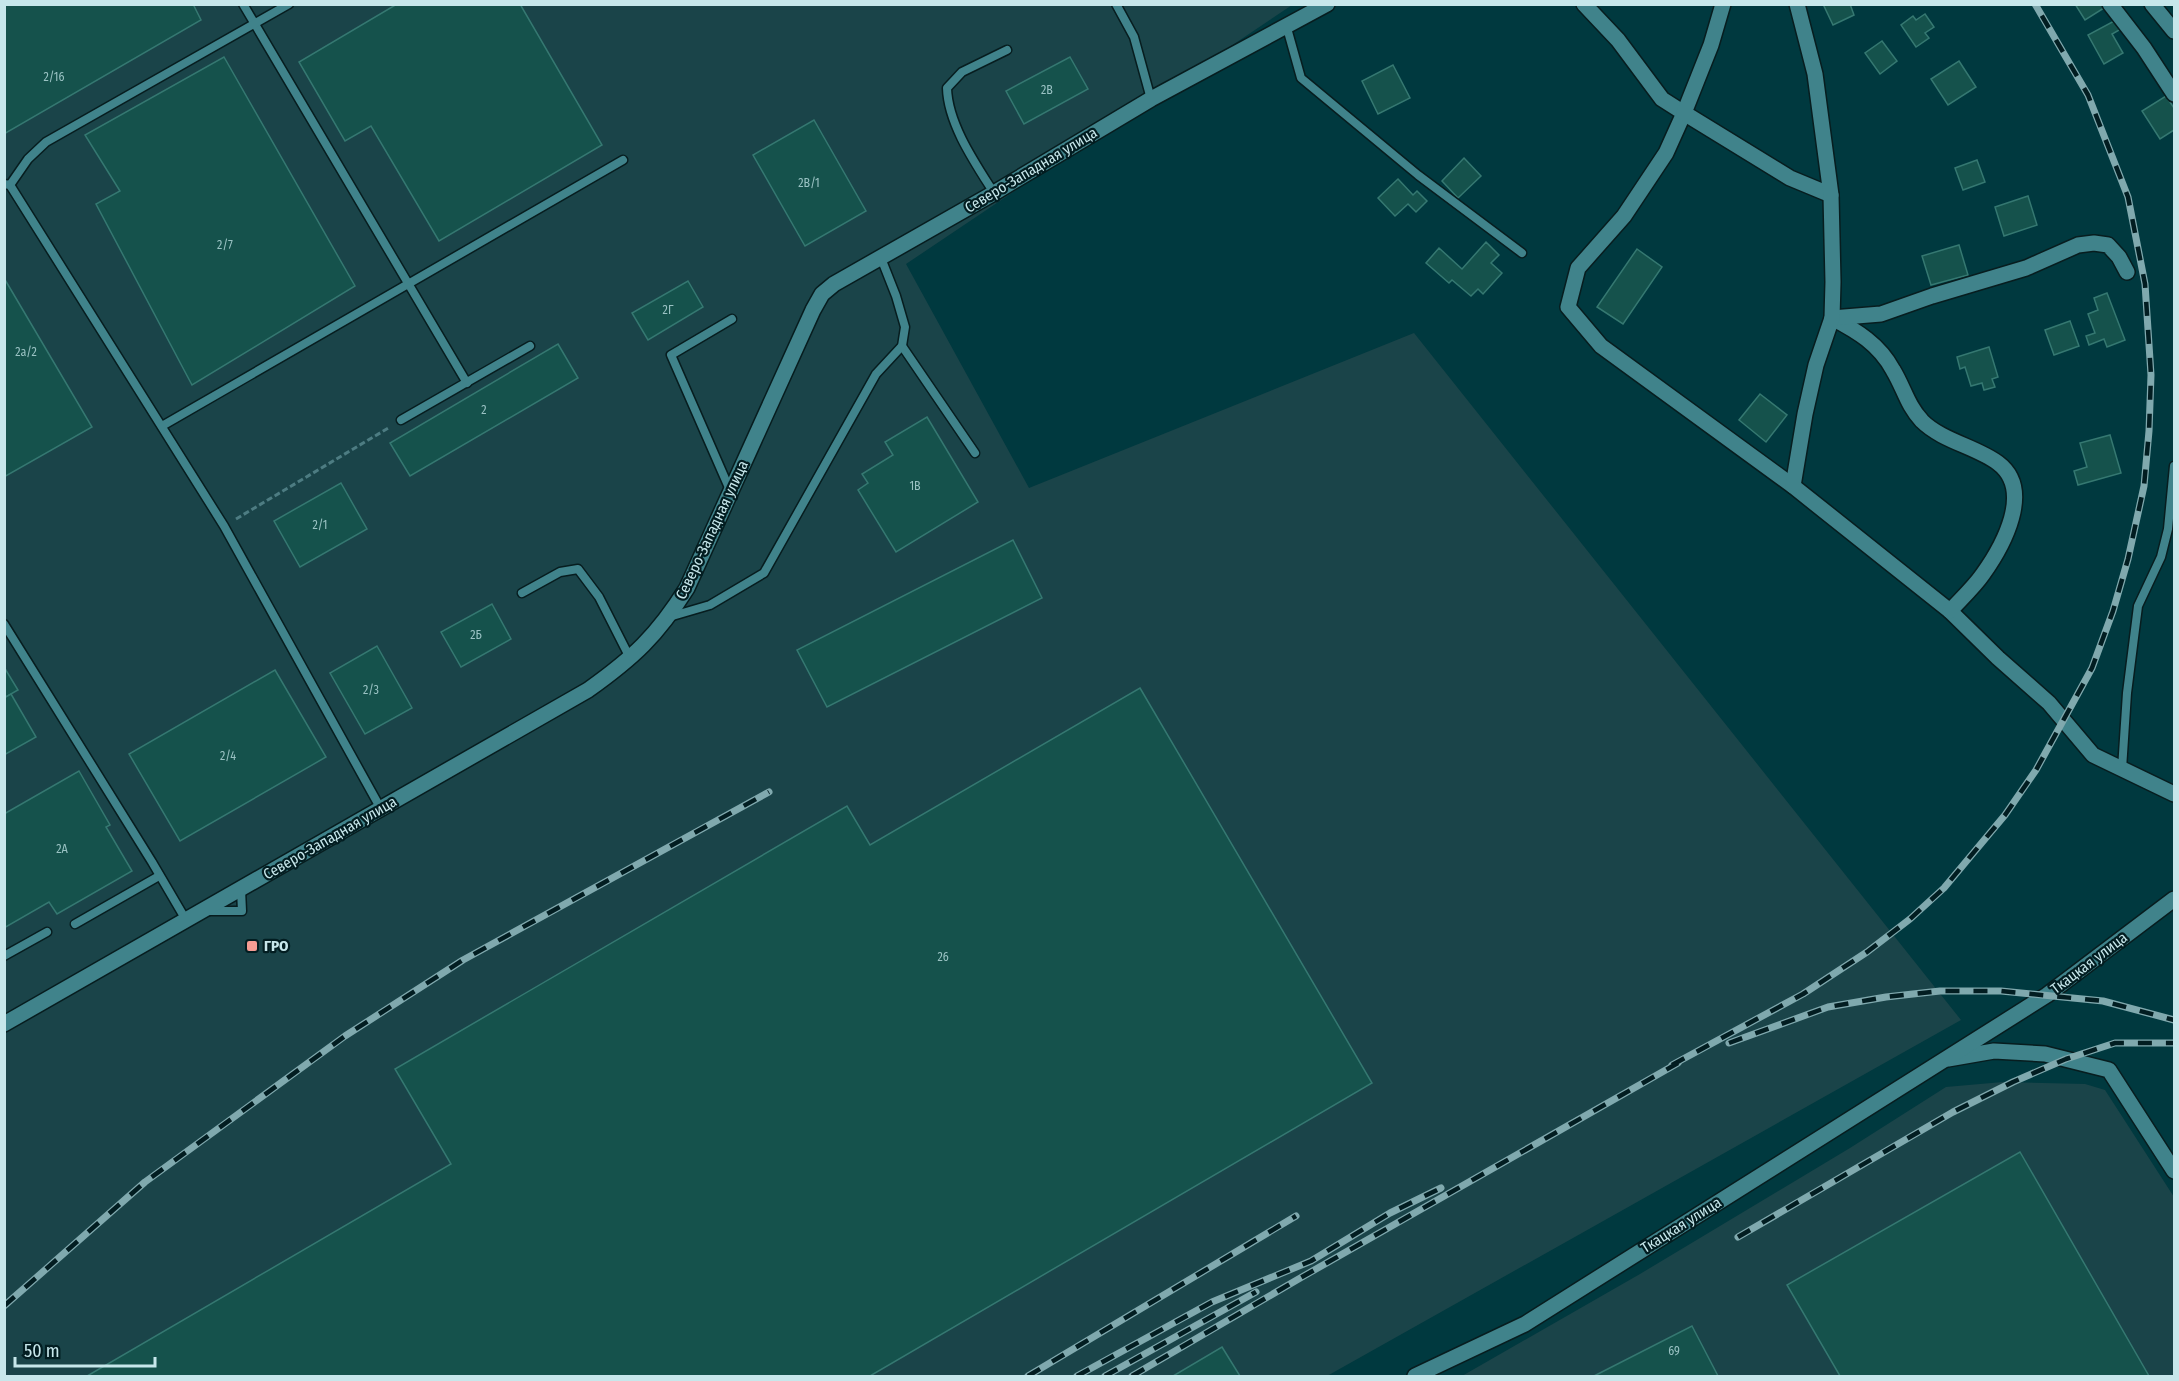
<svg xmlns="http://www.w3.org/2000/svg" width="2179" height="1381" viewBox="0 0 2179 1381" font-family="'Fira Sans Condensed',sans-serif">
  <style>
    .built { fill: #1a4449 }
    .building { fill: #15524c; stroke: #357871; stroke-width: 1.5 }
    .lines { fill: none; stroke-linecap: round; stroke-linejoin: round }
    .lane-casing { stroke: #071d1f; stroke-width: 11 }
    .street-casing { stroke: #071d1f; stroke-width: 18 }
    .path { stroke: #4d7c82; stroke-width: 3; stroke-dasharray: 6 3; stroke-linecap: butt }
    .lane { stroke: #40838b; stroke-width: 8 }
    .street { stroke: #40838b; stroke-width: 15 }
    .rail-casing { stroke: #80a9ae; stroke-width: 7 }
    .rail { stroke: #021d21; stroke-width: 4.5; stroke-dasharray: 14; stroke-linecap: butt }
    .poi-dot { fill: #f59c93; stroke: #021d21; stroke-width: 2 }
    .labels { text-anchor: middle; stroke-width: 4.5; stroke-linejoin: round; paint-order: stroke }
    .number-label { font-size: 12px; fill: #9ac2c3 }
    .street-label { font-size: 15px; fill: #c7e7eb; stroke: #021d21 }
    .poi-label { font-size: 15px; font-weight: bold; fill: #c7e7eb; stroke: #021d21; text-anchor: start }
  </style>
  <rect width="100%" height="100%" fill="#00393f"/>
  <g class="built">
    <path d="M 5,5 L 1292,5 L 906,264 L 1029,488 L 1414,333 L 1961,1020 L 1327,1376 L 5,1376 Z"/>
    <path d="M 2003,1082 L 2085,1084 L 2105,1090 L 2174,1197 L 2174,1376 L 1462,1376 L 1640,1274 L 1850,1148 L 1946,1087 Z"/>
  </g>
  <g class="building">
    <path d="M 4,4 L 193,4 L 201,20 L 4,134 Z"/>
    <path d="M 397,4 L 520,4 L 602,145 L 439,241 L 371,126 L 345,141 L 299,62 Z"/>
    <path d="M 1823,4 L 1850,4 L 1854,15 L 1833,25 Z"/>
    <path d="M 2075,4 L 2101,4 L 2104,8 L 2085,20 Z"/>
    <path d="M 1925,14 L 1934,27 L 1925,33 L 1929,38 L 1916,47 L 1901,25 L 1913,16 L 1916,20 Z"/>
    <path d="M 2116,20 L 2121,29 L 2112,34 L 2123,53 L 2104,64 L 2088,35 Z"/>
    <path d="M 1882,41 L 1897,61 L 1880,74 L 1865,53 Z"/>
    <path d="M 224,57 L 355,286 L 192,385 L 96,204 L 120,191 L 85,135 Z"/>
    <path d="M 1070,57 L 1088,89 L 1024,124 L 1006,91 Z"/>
    <path d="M 1959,61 L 1976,87 L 1948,105 L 1931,79 Z"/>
    <path d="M 1393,65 L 1410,98 L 1378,114 L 1362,81 Z"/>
    <path d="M 2166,96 L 2174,108 L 2174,130 L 2160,139 L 2142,111 Z"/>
    <path d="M 814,120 L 866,211 L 805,246 L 753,155 Z"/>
    <path d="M 1464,158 L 1481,176 L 1458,198 L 1442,181 Z"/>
    <path d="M 1977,160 L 1985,182 L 1963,190 L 1955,168 Z"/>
    <path d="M 1398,179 L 1413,195 L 1417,191 L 1427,201 L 1416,212 L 1408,204 L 1395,216 L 1378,198 Z"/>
    <path d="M 2028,196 L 2037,225 L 2004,236 L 1995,207 Z"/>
    <path d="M 1486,242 L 1499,255 L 1491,263 L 1502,273 L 1483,294 L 1478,289 L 1471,296 L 1452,280 L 1449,283 L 1426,263 L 1439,248 L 1462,269 Z"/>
    <path d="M 1959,245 L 1968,275 L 1931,285 L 1922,256 Z"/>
    <path d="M 1637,249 L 1662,267 L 1623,324 L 1597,307 Z"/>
    <path d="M 4,278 L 92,427 L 4,477 Z"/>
    <path d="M 688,281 L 703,307 L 648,340 L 632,313 Z"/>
    <path d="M 2107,293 L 2125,340 L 2107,347 L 2104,339 L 2089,345 L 2086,336 L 2095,333 L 2088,314 L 2098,310 L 2094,298 Z"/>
    <path d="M 2070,321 L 2079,346 L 2054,355 L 2045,330 Z"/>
    <path d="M 558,344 L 578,378 L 410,476 L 390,443 Z"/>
    <path d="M 1989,347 L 1998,377 L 1992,379 L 1995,387 L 1984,390 L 1982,383 L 1971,386 L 1965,367 L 1960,369 L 1957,357 Z"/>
    <path d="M 1760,394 L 1787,415 L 1766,442 L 1739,420 Z"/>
    <path d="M 927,417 L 978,502 L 896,552 L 858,490 L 868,483 L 862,474 L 893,455 L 885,442 Z"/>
    <path d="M 2110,435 L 2121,473 L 2078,485 L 2074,471 L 2087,467 L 2080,443 Z"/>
    <path d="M 341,483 L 367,529 L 300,567 L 274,521 Z"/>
    <path d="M 1013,540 L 1042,598 L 827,707 L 797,650 Z"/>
    <path d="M 492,604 L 511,639 L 461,667 L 441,632 Z"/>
    <path d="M 377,646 L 412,708 L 365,734 L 330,673 Z"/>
    <path d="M 4,667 L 18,690 L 4,698 Z"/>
    <path d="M 275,670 L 326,757 L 180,841 L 129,754 Z"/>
    <path d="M 1140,688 L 1372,1083 L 870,1376 L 87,1376 L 451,1164 L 395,1069 L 847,806 L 870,845 Z"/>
    <path d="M 11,694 L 36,737 L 4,755 L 4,698 Z"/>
    <path d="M 79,771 L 110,825 L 106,827 L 132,871 L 57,914 L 49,902 L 4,928 L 4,814 Z"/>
    <path d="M 2020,1152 L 2149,1376 L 1840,1376 L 1787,1285 Z"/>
    <path d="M 1692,1326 L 1718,1376 L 1594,1376 Z"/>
    <path d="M 1222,1347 L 1240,1376 L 1173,1376 Z"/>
  </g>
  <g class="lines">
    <defs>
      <g id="lane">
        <path d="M 243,4 L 467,383"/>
        <path d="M 1116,4 L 1134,37 L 1151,99"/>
        <path d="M 1287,28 L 1301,78 L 1418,175 L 1522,253"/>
        <path d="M 4,184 L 10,185 L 224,526 L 381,809"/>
        <path d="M 10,185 L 28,159 L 46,142 L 289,4"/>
        <path d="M 994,193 C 975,163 948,124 947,88 L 962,72 L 1007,50"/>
        <path d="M 902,346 L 975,453"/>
        <path d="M 401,420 L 530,346"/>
        <path d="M 162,426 L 623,160"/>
        <path d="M 730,490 L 671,355 L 732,319"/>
        <path d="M 522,593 L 560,572 L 578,569 L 599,597 L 630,658"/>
        <path d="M 669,617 L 710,605 L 764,573 L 876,374 L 902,346 L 905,327 L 896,296 L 881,258"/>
        <path d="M 4,624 L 152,862 L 186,920"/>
        <path d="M 2122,769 L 2127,693 L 2138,606 L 2161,557 L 2168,529 L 2174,466"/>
        <path d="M 207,911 L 242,911 L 241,890"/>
        <path d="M 75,924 L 159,876"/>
        <path d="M 4,956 L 47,932"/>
      </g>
      <g id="street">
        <path d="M 1584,4 L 1618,40 L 1662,99 L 1684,113 L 1666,153 L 1624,216 L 1578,268 L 1568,307 L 1601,346 L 1793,486 L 1950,611 L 1998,658 L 2049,703 L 2093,755 L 2174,794"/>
        <path d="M 1723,4 L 1711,45 L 1684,113 L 1790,178 L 1831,195"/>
        <path d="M 2110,4 L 2144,48 L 2174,94"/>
        <path d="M 2152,4 L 2174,31"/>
        <path d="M 1832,318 C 1857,331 1879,344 1893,370 C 1904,388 1907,405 1922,421 C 1942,441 1977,447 1998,463 C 2034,490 2003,546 1983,574 C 1974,587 1961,599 1950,611"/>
        <path d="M 1832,318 L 1881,314 L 1932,296 L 2026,268 L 2078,245 L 2094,243 L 2108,245 L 2119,257 L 2127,272"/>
        <path d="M 1793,486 L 1805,414 L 1816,365 L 1832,318 L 1833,282 L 1831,195 L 1815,74 L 1797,4"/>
        <path d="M 4,1024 L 588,690 C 633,658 657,636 687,588 L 813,310 L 822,294 L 834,284 L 994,193 L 1151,99 L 1327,4"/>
        <path d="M 1948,1059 L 1994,1051 L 2045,1054 L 2109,1070 L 2174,1171"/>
        <path d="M 1415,1376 L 1525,1324 L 2047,995 L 2174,899"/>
      </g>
    </defs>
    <use href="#lane" class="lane-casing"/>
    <use href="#street" class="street-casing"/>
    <path class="path" d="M 236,519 L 390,427"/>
    <use href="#lane" class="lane"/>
    <use href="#street" class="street"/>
    <defs>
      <g id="rail">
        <path d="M 1729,1043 L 1828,1007 L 1886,997 L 1940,991 L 2001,991 L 2103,1001 L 2174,1020"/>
        <path d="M 1672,1065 L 1803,994 L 1867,952 L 1910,919 L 1944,888 L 2005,815 L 2036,770 L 2092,668 L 2113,611 L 2128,559 L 2144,486 L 2149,431 L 2151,375 L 2145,284 L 2128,197 L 2088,95 L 2035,4"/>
        <path d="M 1738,1237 L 1953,1112 L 2013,1082 L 2066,1059 L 2115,1043 L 2174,1043"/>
        <path d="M 4,1306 L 145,1182 L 345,1036 L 463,960 L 769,792"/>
        <path d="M 1028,1376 L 1296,1216"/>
        <path d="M 1077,1376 L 1212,1302 L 1311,1261 L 1390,1213 L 1441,1188"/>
        <path d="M 1105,1376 L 1256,1292"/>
        <path d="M 1132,1376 L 1302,1277 L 1678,1063"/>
      </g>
    </defs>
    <use href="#rail" class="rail-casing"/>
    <use href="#rail" class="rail"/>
  </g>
  <rect class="poi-dot" x="246" y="940" width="12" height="12" rx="3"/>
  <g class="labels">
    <g class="number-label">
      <text x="54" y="81">2/16</text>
      <text x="1047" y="94">2В</text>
      <text x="809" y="187">2В/1</text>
      <text x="225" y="249">2/7</text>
      <text x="668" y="314">2Г</text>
      <text x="26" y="356">2а/2</text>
      <text x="484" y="414">2</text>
      <text x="915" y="490">1В</text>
      <text x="320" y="529">2/1</text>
      <text x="476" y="639">2Б</text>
      <text x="371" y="694">2/3</text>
      <text x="228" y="760">2/4</text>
      <text x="62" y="853">2А</text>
      <text x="943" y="961">26</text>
      <text x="1674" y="1355">69</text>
    </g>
    <g class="street-label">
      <text transform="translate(1031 170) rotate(-31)" y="5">Северо-Западная улица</text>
      <text transform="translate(712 530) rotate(-65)" y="5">Северо-Западная улица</text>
      <text transform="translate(330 838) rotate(-30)" y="5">Северо-Западная улица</text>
      <text transform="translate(2089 963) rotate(-37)" y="5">Ткацкая улица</text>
      <text transform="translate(1681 1225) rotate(-32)" y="5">Ткацкая улица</text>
    </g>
    <g class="poi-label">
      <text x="264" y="951">ГРО</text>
    </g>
  </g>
  <rect width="2179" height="1381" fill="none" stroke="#c7e7eb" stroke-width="12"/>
  <path d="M15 1357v9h140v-9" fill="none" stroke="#c7e7eb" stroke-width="3"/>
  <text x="24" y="1357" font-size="18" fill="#c7e7eb" stroke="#021d21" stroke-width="4.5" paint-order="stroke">50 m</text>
</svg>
